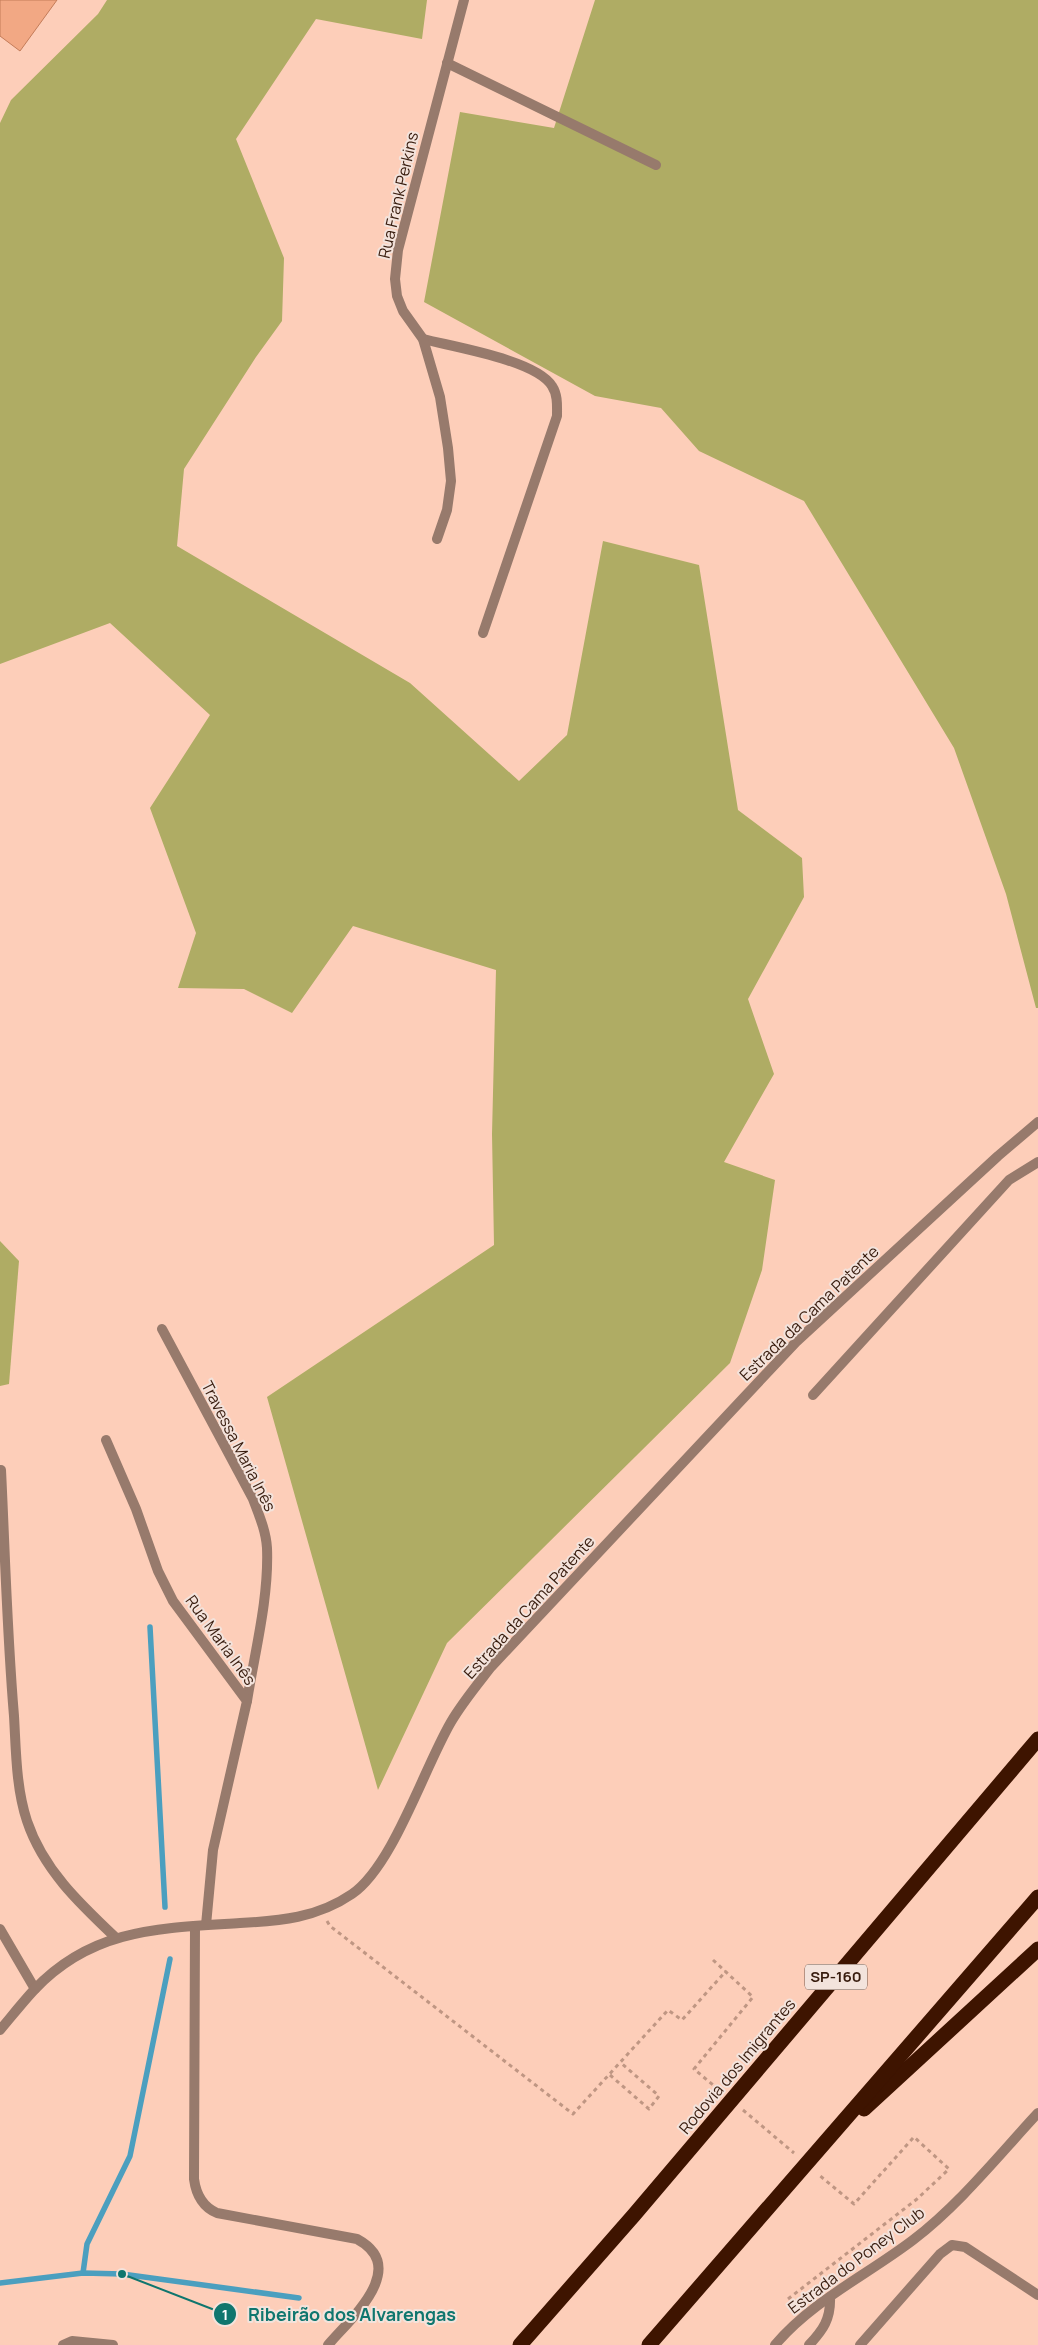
<svg xmlns="http://www.w3.org/2000/svg" width="1038" height="2345" viewBox="0 0 1038 2345" font-family="Manrope,sans-serif">
  <style>
    .forest { fill: #afac64 }
    .lines { fill: none; stroke-linecap: round; stroke-linejoin: round }
    .stream { stroke: #4b9fbf; stroke-width: 5.5 }
    .building { fill: #f2a884; stroke: #c37c59 }
    .path { stroke: #bf9683; stroke-width: 3; stroke-dasharray: 4 4; stroke-linecap: butt }
    .service { stroke: #977a6c; stroke-width: 10 }
    .minor { stroke: #977a6c; stroke-width: 10 }
    .tertiary { stroke: #977a6c; stroke-width: 10 }
    .motorway { stroke: #3e1400; stroke-width: 15 }
    .labels { text-anchor: middle; stroke-width: 4; stroke-linejoin: round; paint-order: stroke }
    .shield { fill: #f3e3dc; stroke: #70584c; stroke-width: 1 }
    .shield-label { font-size: 15px; font-weight: bold; fill: #381c0e }
    .street-label { font-size: 16px; fill: #381c0e; stroke: #f3e3dc }
    .leader { fill: none; stroke: #0f766e; stroke-width: 2 }
    .callout-dot { fill: #0f766e; stroke: #f3e3dc; stroke-width: 2 }
    .mark-label { font-size: 15px; text-anchor: middle; font-weight: bold; fill: #fff }
    .callout-label { font-size: 18px; text-anchor: middle; font-weight: bold; fill: #0f766e; stroke: #f3e3dc; stroke-width: 4; stroke-linejoin: round; paint-order: stroke }
  </style>
  <rect width="100%" height="100%" fill="#fdceb9"/>
  <g class="forest">
    <path d="M 107,0 L 427,0 L 422,39 L 316,19 L 236,139 L 284,258 L 282,321 L 256,357 L 184,469 L 177,546 L 410,683 L 519,781 L 567,735 L 603,541 L 699,565 L 738,810 L 802,858 L 804,897 L 748,999 L 774,1074 L 724,1162 L 775,1180 L 762,1270 L 730,1363 L 447,1643 L 378,1790 L 267,1397 L 494,1245 L 492,1134 L 496,970 L 353,926 L 292,1013 L 244,989 L 178,988 L 196,933 L 150,808 L 210,715 L 110,623 L 0,664 L 0,123 L 11,100 L 98,14 Z"/>
    <path d="M 595,0 L 1038,0 L 1038,1008 L 1036,1008 L 1006,894 L 954,748 L 804,501 L 699,451 L 661,408 L 595,396 L 424,302 L 460,112 L 554,128 Z"/>
    <path d="M 0,1241 L 19,1261 L 9,1384 L 0,1386 Z"/>
  </g>
  <g class="lines">
    <g class="stream">
      <path d="M 150,1627 L 165,1907"/>
      <path d="M 83,2273 L 87,2244 L 130,2156 L 170,1959"/>
      <path d="M 0,2283 L 83,2273 L 122,2274 L 299,2298"/>
    </g>
  </g>
  <path class="building" d="M 0,0 L 57,0 L 20,51 L 0,36 Z"/>
  <g class="lines">
    <g class="path">
      <path d="M 327,1921 L 330,1926 L 573,2114 L 668,2010 L 682,2020 L 726,1971"/>
      <path d="M 713,1960 L 753,1997 L 694,2069 L 719,2090"/>
      <path d="M 610,2075 L 649,2109 L 659,2096 L 621,2063"/>
      <path d="M 743,2110 L 794,2153"/>
      <path d="M 788,2299 L 917,2199 L 949,2169 L 914,2137 L 854,2204 L 819,2175"/>
    </g>
    <g class="service">
      <path d="M 447,63 L 656,165"/>
      <path d="M 423,339 C 454,347 536,360 552,386 C 558,395 557,406 557,416 L 483,633"/>
      <path d="M 162,1329 L 253,1499 C 259,1515 266,1531 267,1548 C 269,1598 255,1651 247,1701"/>
      <path d="M 813,1395 L 1009,1180 L 1038,1162"/>
      <path d="M 106,1440 L 136,1509 L 158,1571 L 173,1601 L 247,1701 L 213,1850 L 206,1925"/>
      <path d="M 195,1926 L 194,2179 C 196,2194 203,2207 217,2213 L 357,2239 C 410,2268 351,2318 328,2345"/>
      <path d="M 63,2345 L 72,2341 L 113,2345"/>
      <path d="M 809,2345 C 823,2330 831,2319 830,2297"/>
    </g>
    <g class="minor">
      <path d="M 437,539 L 447,510 L 451,481 L 448,448 L 440,397 L 423,339 L 403,311 L 397,296 L 395,279 L 398,250 L 464,0"/>
      <path d="M 1,1470 C 5,1552 7,1634 14,1716 C 16,1750 16,1788 27,1821 C 43,1869 79,1903 115,1937"/>
      <path d="M 0,1929 L 35,1989"/>
      <path d="M 860,2345 L 940,2254 L 952,2245 L 965,2247 L 1038,2295"/>
    </g>
    <g class="tertiary">
      <path d="M 0,2030 C 11,2017 22,2003 34,1990 C 92,1928 161,1928 240,1923 C 280,1921 317,1918 352,1894 C 393,1866 424,1768 451,1722 C 462,1703 477,1685 491,1667 L 796,1342 L 998,1156 L 1038,1122"/>
      <path d="M 775,2345 C 812,2301 867,2275 913,2240 C 960,2204 998,2156 1038,2113"/>
    </g>
    <g class="motorway">
      <path d="M 864,2109 L 1038,1949"/>
      <path d="M 520,2345 L 634,2215 L 1038,1739"/>
      <path d="M 649,2345 L 1038,1897"/>
    </g>
  </g>
  <g class="labels">
    <rect class="shield" x="805" y="1964.5" width="62" height="25" rx="4"/>
    <g class="shield-label">
      <text x="836" y="1982">SP-160</text>
    </g>
    <g class="street-label">
      <text transform="translate(398 195) rotate(-77)" y="6">Rua Frank Perkins</text>
      <text transform="translate(809 1313) rotate(-44)" y="6">Estrada da Cama Patente</text>
      <text transform="translate(239 1446) rotate(63)" y="6">Travessa Maria Inês</text>
      <text transform="translate(529 1607) rotate(-48)" y="6">Estrada da Cama Patente</text>
      <text transform="translate(221 1640) rotate(54)" y="6">Rua Maria Inês</text>
      <text transform="translate(737 2066) rotate(-50)" y="6">Rodovia dos Imigrantes</text>
      <text transform="translate(856 2260) rotate(-37)" y="6">Estrada do Poney Club</text>
    </g>
  </g>
  <path class="leader" d="M122 2274L225 2314"/>
  <g class="callout-dot">
    <circle cx="122" cy="2274" r="5"/>
    <circle cx="225" cy="2314" r="12"/>
  </g>
  <g class="mark-label">
    <text x="225" y="2320">1</text>
  </g>
  <g class="callout-label">
    <text x="352" y="2321">Ribeirão dos Alvarengas</text>
  </g>
</svg>
